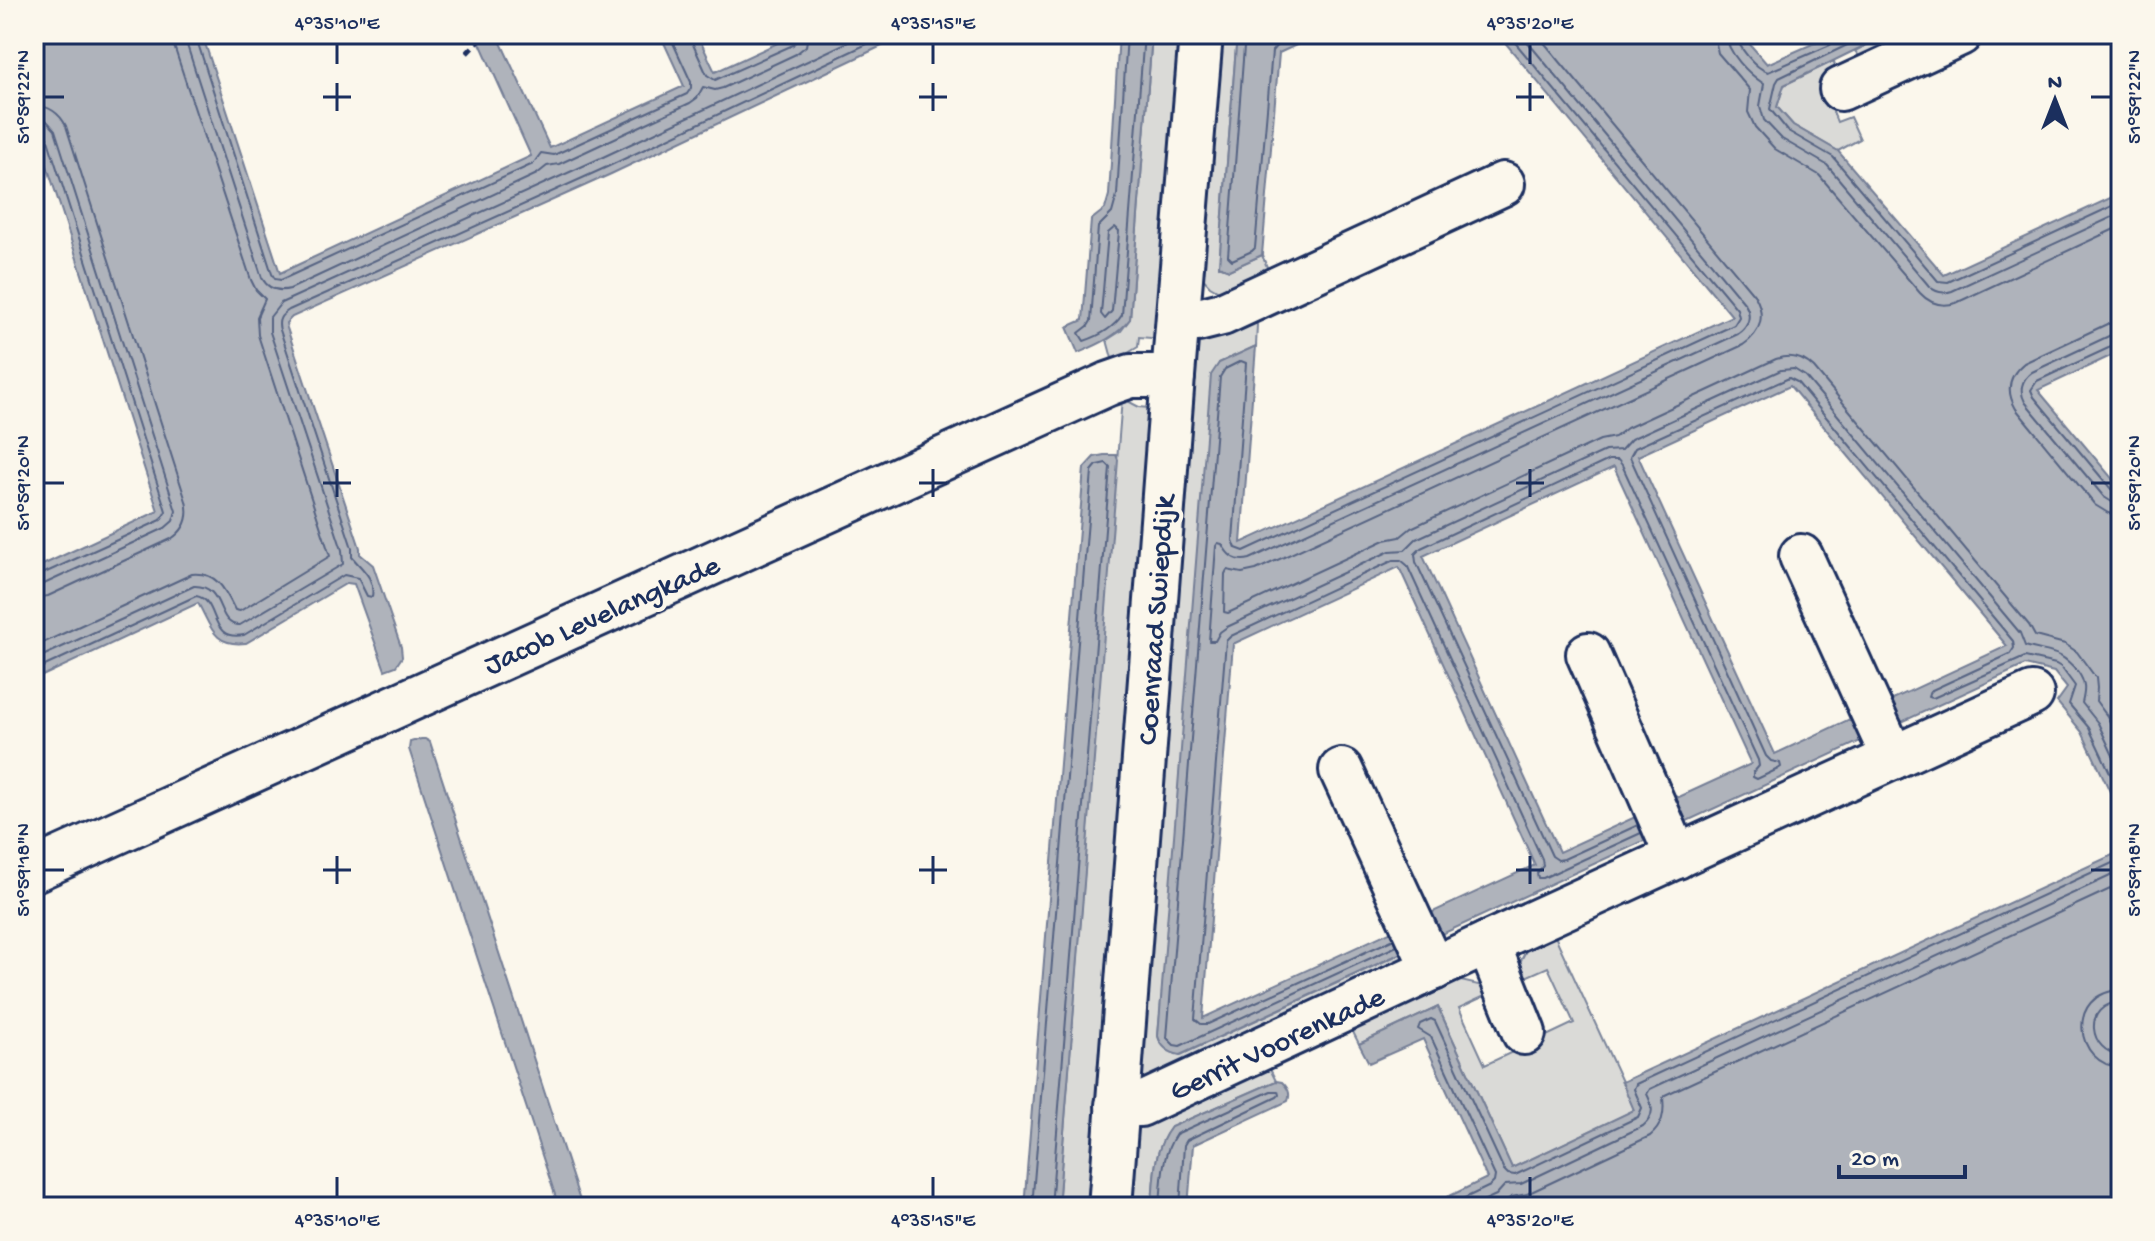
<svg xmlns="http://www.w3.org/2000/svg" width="2155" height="1241" viewBox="0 0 2155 1241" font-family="'Gochi Hand',sans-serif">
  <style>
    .green { fill: #dadad7; stroke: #7a849a; stroke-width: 2 }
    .water { fill: #afb3bb; stroke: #747e96; stroke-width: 2; fill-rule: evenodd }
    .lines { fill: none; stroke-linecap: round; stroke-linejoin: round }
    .shore { stroke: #566483; stroke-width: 2 }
    .minor-casing { stroke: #1b2f5e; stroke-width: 48 }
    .path { stroke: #1b2f5e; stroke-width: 5; stroke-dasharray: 8 6; stroke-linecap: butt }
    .minor { stroke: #fbf7ec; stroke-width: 42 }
    .ticks { fill: none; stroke: #1b2f5e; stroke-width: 3 }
    .labels { text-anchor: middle; stroke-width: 8; stroke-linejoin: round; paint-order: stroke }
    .street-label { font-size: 30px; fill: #1b2f5e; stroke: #fbf7ec }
    .neatline { fill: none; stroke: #1b2f5e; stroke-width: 3 }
    .ticks-label { font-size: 20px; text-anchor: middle; fill: #1b2f5e }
  </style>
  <rect width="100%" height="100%" fill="#fbf7ec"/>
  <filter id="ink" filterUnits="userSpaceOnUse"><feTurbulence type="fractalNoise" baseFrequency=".0125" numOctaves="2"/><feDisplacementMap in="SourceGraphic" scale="16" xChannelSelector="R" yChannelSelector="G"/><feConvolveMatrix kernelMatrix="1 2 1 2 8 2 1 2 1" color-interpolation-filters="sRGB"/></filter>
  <g filter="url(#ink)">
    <g class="green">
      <path d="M 1152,34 L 1188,34 L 1164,339 L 1139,337 L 1138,347 L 1113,362 L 1107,340 L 1121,331 L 1130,319 Z"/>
      <path d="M 1212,34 L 1237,34 L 1219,266 L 1229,270 L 1262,255 L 1272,279 L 1226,295 L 1210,286 L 1197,272 Z"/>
      <path d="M 1888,34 L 1932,34 L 1863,61 L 1855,51 Z"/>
      <path d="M 1834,61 L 1841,107 L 1833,112 L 1837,122 L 1850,117 L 1860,139 L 1838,151 L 1793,125 L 1777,107 L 1784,85 Z"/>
      <path d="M 1251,312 L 1257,325 L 1256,346 L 1219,363 L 1158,1036 C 1161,1048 1170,1050 1181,1055 L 1411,949 L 1414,967 L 1152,1084 L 1142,1081 L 1133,1070 L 1194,344 L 1204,335 Z"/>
      <path d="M 1122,398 L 1139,407 L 1159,409 L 1097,1207 L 1058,1207 Z"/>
      <path d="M 1534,935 L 1538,944 L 1555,936 L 1635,1110 L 1512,1168 L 1438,1007 L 1359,1044 L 1349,1024 L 1448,978 L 1483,986 L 1487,995 L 1459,1008 L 1485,1065 L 1574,1023 L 1548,967 L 1519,980 L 1515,972 Z"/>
      <path d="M 1266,1061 L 1276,1081 L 1171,1127 C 1153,1150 1154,1179 1152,1207 L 1125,1207 L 1134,1137 L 1143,1123 Z"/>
    </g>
    <g class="water">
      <path d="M 34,34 L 202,34 L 280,273 L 531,156 L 476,34 L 497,34 L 550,148 L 684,86 L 660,34 L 697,34 L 715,72 L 797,34 L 907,34 L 611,174 L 292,317 L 286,323 L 287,328 L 360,548 L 360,554 L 373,565 L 401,647 L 402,657 L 396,666 L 385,670 L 354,584 L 347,583 L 246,643 C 213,647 211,626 198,603 L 34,680 L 34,569 L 158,511 L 34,125 Z"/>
      <path d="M 1119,34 L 1152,34 L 1130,319 C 1116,337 1099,344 1078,353 L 1067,327 L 1083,320 L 1091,220 L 1105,209 L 1109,195 Z"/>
      <path d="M 1237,34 L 1320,34 L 1279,53 L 1262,255 L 1229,270 L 1219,266 Z"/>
      <path d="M 1498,34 L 1741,34 L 1767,64 L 1835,34 L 1888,34 L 1784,85 L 1777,107 L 1793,125 L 1838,151 L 1944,275 L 2121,193 L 2121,351 L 2038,390 L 2121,489 L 2121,815 L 2082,732 L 2057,702 L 2067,688 L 2054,672 L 2025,665 L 1180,1055 C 1169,1053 1161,1047 1158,1036 L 1211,375 L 1219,363 L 1256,346 L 1241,543 L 1732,316 ZM 1790,386 L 2007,646 L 1775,754 L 1638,456 ZM 1614,467 L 1751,764 L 1559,852 L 1423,556 ZM 1399,567 L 1535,865 L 1203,1018 L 1233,644 Z"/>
      <path d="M 1104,455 L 1116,455 L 1118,460 L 1058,1207 L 1024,1207 L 1084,468 L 1094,457 Z"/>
      <path d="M 421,739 L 425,739 L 430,742 L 582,1207 L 559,1207 L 409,749 L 410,742 Z"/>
      <path d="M 2121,851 L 2121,1018 L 2111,1023 L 2121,1044 L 2121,1207 L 1427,1207 L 1487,1178 L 1423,1039 L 1369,1063 L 1359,1044 L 1438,1007 L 1512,1168 L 1634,1110 L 1622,1082 Z"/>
      <path d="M 1276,1081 L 1282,1082 C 1288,1088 1291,1093 1288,1101 L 1193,1145 L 1188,1207 L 1152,1207 C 1154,1178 1153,1150 1171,1127 Z"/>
    </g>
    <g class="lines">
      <g class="shore">
        <path d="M 185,34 L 186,42 L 262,278 C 268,289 278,292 290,289 L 537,174 L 547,166 L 559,164 L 690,103 L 697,98 L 703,87 L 715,90 L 723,88 L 796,54 L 806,46 L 808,34"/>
        <path d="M 195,34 L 272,274 L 275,279 L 281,280 L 533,164 L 541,153 L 554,155 L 687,94 L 691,88 L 691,82 L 669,34"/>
        <path d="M 690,34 L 691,40 L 707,75 L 715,80 L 793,45 L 797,40 L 798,34"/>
        <path d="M 1127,34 L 1117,195 L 1112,213 L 1098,227 L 1091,321 L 1088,326 L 1079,333 L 1084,341 C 1099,336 1113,329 1122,315 L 1144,34"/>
        <path d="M 1245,34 L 1228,256 L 1232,260 L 1252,251 L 1255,248 L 1272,51 L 1277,45 L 1301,34"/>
        <path d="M 1521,34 L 1745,304 C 1752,315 1749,327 1738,334 L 1250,559 C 1236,563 1228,556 1222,544 L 1218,543 L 1216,546 L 1209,641 L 1215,641 L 1220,632 L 1227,627 L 1390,551 L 1405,550 L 1416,539 L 1605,451 L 1621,450 L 1631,439 L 1781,370 L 1794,369 L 1805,376 L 2020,633 L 2025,646 C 2051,654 2059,649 2078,672 C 2086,683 2085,691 2082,703 L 2098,723 L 2121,773"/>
        <path d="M 1537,34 L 1755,296 C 1766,315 1761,333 1743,345 L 1256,570 L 1242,573 L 1227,570 L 1225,574 L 1224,612 L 1228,613 L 1385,540 L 1400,537 L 1411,528 L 1600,440 L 1615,437 L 1627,428 L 1776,359 C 1791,354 1803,357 1814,368 L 2029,625 L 2035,636 L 2065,644 L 2077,652 L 2096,678 L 2097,688 L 2096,701 L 2107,716 L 2121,744"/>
        <path d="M 1714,34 L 1718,53 L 1750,90 L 1748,112 L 1755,127 L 1775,149 L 1819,175 L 1920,293 C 1930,304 1942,307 1956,303 L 2121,226"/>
        <path d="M 1726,34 C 1727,53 1749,74 1764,84 L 1760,106 L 1764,120 L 1782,139 L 1827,165 L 1929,286 C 1935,292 1943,294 1952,291 L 2121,213"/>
        <path d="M 1736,34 C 1738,47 1755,68 1768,72 L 1830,45 L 1835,40 L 1836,34"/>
        <path d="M 1870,34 L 1779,78 L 1776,83 L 1770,109 L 1788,131 L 1833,157 L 1938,281 L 1948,282 L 2121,202"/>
        <path d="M 34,105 C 49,106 59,112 66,126 L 186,501 C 190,517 185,530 171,539 L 48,596 L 34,598"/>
        <path d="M 34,117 L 46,120 L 55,130 L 176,511 L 173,521 L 165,528 L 44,584 L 34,586"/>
        <path d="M 34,127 L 41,129 L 46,134 L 166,511 L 161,520 L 40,575 L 34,576"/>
        <path d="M 1115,227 L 1119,231 L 1112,311 L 1105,319 L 1101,314 L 1108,233 Z"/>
        <path d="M 2121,322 L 2107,324 L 2024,363 C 2008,376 2006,392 2016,409 L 2095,505 L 2108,513 L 2121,515"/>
        <path d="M 2121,334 L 2111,335 L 2032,372 C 2021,380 2019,391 2025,402 L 2104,497 L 2112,502 L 2121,503"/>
        <path d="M 2121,344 L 2115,345 L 2037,381 L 2031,390 L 2034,397 L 2111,489 L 2121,493"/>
        <path d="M 34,647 L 192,574 C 218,572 225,590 235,610 L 240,611 L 330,556 L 258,335 L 257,317 L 265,299 L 256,290 L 251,280 L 174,46 L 173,34"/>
        <path d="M 34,660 L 194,586 C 226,585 215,626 240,625 L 343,564 L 342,550 L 270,332 L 270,317 L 281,303 L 603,157 L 865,34"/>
        <path d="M 34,671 L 196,596 C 221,600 207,642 244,635 L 344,575 L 358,578 L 367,596 L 372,597 C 375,578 363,570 352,557 L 352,548 L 280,330 C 277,320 281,315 289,310 L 607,167 L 888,34"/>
        <path d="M 1638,825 L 1564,859 L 1558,860 L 1552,856 L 1416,562 L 1415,554 L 1421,548 L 1609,460 L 1618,460 L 1622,465 L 1758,760 L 1759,766 L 1753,773 L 1753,777 L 1757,779 L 1778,769 L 1781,767 L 1780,763 L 1771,761 L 1766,756 L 1630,457 L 1635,448 L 1789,378 L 1797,382 L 2013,641 L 2014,648 L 2010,654 L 1930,691 L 1928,697 L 1933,698 L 2025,657 L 2056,664 L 2061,667 L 2075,686 L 2069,704 L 2089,728 L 2121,796"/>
        <path d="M 1394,939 L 1208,1024 L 1201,1024 L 1195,1019 L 1226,641 L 1231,636 L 1394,560 L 1401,560 L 1407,565 L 1542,859 L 1543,866 L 1537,873 L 1538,878 L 1543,878 L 1641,833"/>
        <path d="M 1397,946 L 1180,1046 L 1174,1045 L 1167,1038 L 1220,377 L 1225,369 L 1241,361 L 1246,363 L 1233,540 L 1236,548 L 1244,551 L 1734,325 L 1739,317 L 1737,309 L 1508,34"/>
        <path d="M 2121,990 C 2065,992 2074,1066 2121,1067"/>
        <path d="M 2121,1002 C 2081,1004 2089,1053 2121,1055"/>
        <path d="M 1032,1207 L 1092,471 L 1097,465 L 1106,463 L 1110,467 L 1051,1207"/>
        <path d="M 1160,1207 C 1162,1181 1161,1156 1176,1134 L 1271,1091 L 1278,1091 L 1279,1095 L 1277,1097 L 1187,1140 L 1184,1145 L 1180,1207"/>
        <path d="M 1446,1207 L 1490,1186 L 1494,1182 L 1495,1176 L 1431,1037 L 1418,1029 L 1420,1024 L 1431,1019 L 1435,1021 L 1504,1170 L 1508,1174 L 1515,1175 L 1638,1117 L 1642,1108 L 1634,1089 L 1636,1084 L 2121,859"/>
        <path d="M 1470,1207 L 1496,1195 L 1505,1185 L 1521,1184 L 1643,1126 C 1655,1116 1653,1106 1647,1094 L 1650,1089 L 2121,871"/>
        <path d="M 1498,1207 L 1511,1197 L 1527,1194 L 1650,1136 C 1662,1126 1665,1114 1663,1098 L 1665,1095 L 2121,884"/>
      </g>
      <defs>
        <g id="minor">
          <path d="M 1841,89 L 1960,34"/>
          <path d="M 1178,320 L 1198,320 L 1222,314 L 1503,184"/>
          <path d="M 1801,556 L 1893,758"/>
          <path d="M 1588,654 L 1677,857"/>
          <path d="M 1341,770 L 1433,969"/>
          <path d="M 34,870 L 1108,384 L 1131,376 L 1173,376"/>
          <path d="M 1488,943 L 1524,1033"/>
          <path d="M 1117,1105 L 1140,1105 L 1488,943 L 2032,694"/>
          <path d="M 1110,1207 L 1173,376 L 1201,34"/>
        </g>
      </defs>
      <use href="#minor" class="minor-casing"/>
      <path class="path" d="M 467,53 L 485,34"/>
      <use href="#minor" class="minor"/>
    </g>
  </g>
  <path class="ticks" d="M 337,44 L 337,64M 933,44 L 933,64M 1530,44 L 1530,64M 337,83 L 337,111M 933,83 L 933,111M 1530,83 L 1530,111M 44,97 L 64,97M 323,97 L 351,97M 919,97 L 947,97M 1516,97 L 1544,97M 2091,97 L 2111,97M 337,469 L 337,497M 933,469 L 933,497M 1530,469 L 1530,497M 44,483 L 64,483M 323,483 L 351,483M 919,483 L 947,483M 1516,483 L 1544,483M 2091,483 L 2111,483M 337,856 L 337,884M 933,856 L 933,884M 1530,856 L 1530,884M 44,870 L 64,870M 323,870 L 351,870M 919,870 L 947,870M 1516,870 L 1544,870M 2091,870 L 2111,870M 337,1177 L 337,1197M 933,1177 L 933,1197M 1530,1177 L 1530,1197"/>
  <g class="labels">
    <g class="street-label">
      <text transform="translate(601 613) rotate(-24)" y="10">Jacob Levelangkade</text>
      <text transform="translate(1154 620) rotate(-86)" y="10">Coenraad Swiepdijk</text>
      <text transform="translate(1276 1042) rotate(-25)" y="10">Gerrit Voorenkade</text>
    </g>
  </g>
  <rect width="2155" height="1241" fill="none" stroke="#fbf7ec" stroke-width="88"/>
  <g transform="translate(2055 100)" stroke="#fbf7ec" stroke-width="6" paint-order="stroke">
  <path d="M0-6L14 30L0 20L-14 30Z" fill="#1b2f5e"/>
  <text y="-12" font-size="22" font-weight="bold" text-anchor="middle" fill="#1b2f5e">N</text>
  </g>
  <path d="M1839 1165v12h126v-12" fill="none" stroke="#1b2f5e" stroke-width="4"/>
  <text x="1851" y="1165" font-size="24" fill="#1b2f5e" stroke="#fbf7ec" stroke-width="6" paint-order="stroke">20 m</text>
  <rect x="44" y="44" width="2067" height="1153" class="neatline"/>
  <g class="ticks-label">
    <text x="337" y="29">4°35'10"E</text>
    <text x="933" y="29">4°35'15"E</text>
    <text x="1530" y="29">4°35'20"E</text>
    <text transform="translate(22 97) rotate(-90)" y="7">51°59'22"N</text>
    <text transform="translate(2133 97) rotate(-90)" y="7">51°59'22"N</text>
    <text transform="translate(22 483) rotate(-90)" y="7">51°59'20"N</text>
    <text transform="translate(2133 483) rotate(-90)" y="7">51°59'20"N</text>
    <text transform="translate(22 870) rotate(-90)" y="7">51°59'18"N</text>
    <text transform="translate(2133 870) rotate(-90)" y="7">51°59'18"N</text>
    <text x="337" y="1226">4°35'10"E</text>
    <text x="933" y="1226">4°35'15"E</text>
    <text x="1530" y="1226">4°35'20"E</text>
  </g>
</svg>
